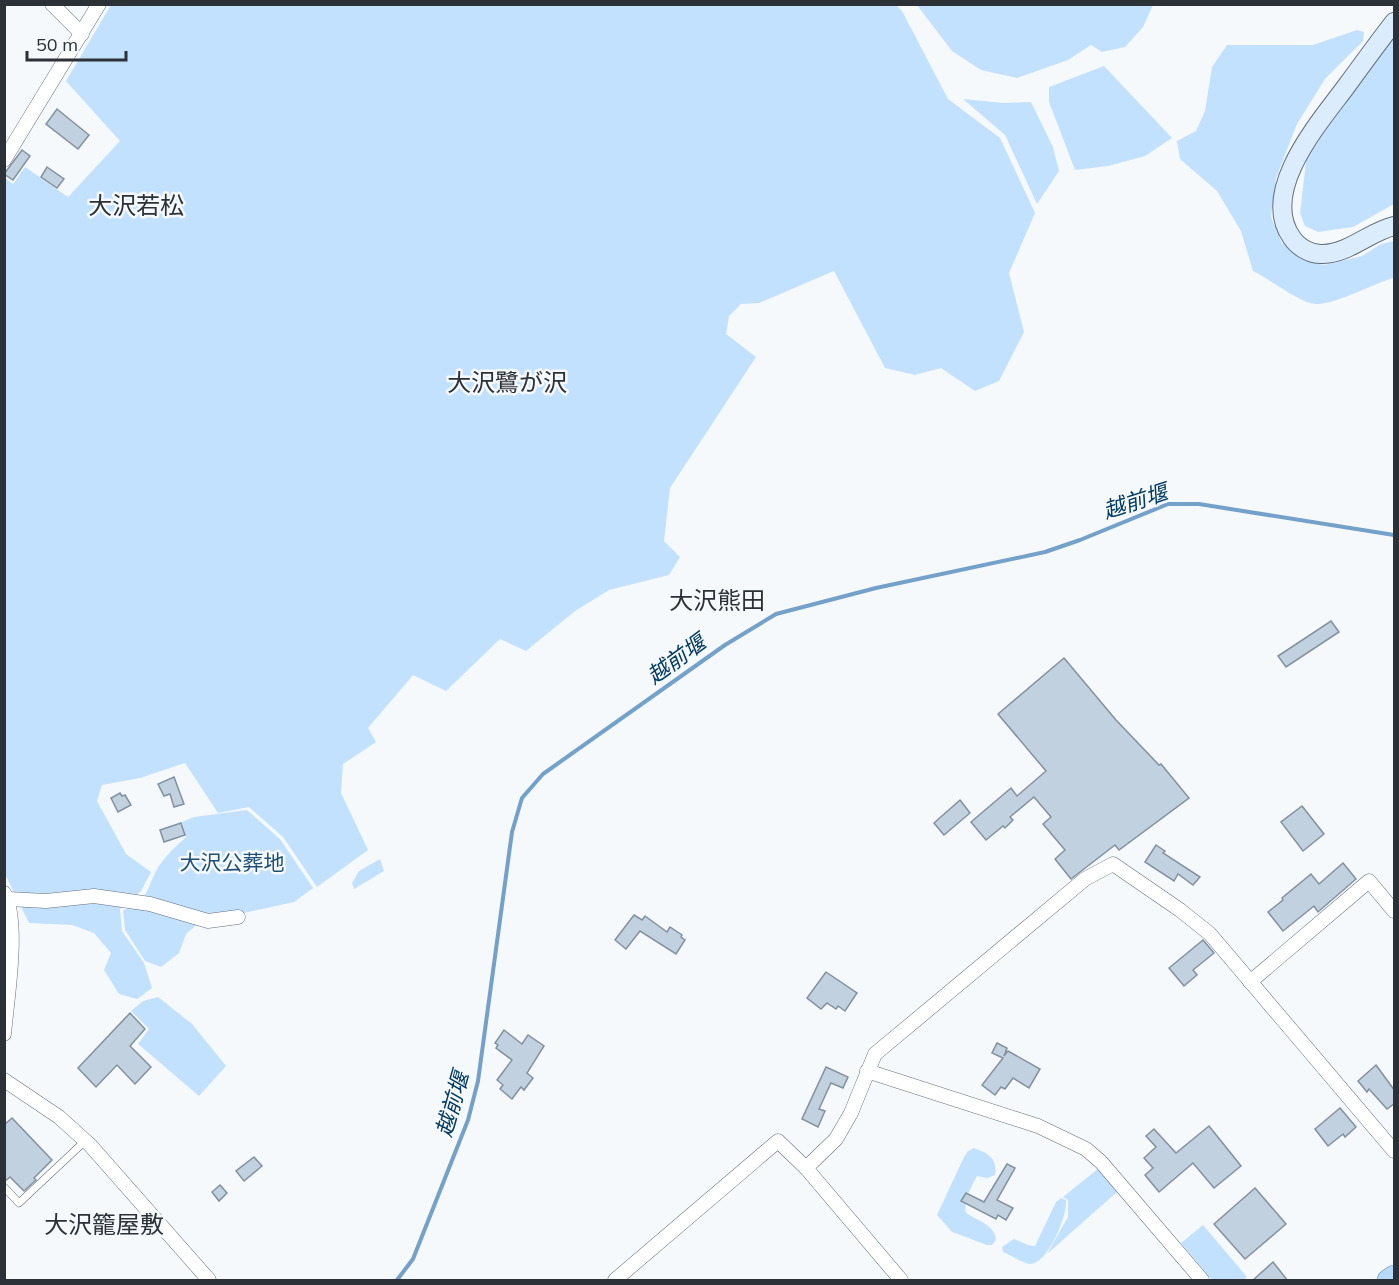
<svg xmlns="http://www.w3.org/2000/svg" width="1399" height="1285" viewBox="0 0 1399 1285" font-family="Mulish,'Noto Sans JP',sans-serif">
  <style>
    .green { fill: #c2e1fe }
    .lines { fill: none; stroke-linecap: round; stroke-linejoin: round }
    .stream { stroke: #73a1c9; stroke-width: 4 }
    .building { fill: #c1d1e0; stroke: #82919e; stroke-width: 1.5 }
    .lane-casing { stroke: #616f7c; stroke-width: 8 }
    .street-casing { stroke: #616f7c; stroke-width: 15 }
    .secondary-casing { stroke: #616f7c; stroke-width: 20 }
    .primary-casing { stroke: #678fb3; stroke-width: 22 }
    .lane { stroke: #fff; stroke-width: 7 }
    .street { stroke: #fff; stroke-width: 14 }
    .secondary { stroke: #dbedfc; stroke-width: 18 }
    .primary { stroke: #b7dafa; stroke-width: 21 }
    .labels { text-anchor: middle; stroke-width: 5; stroke-linejoin: round; paint-order: stroke }
    .park-label { font-size: 21px; fill: #1c5078; stroke: #f6f9fc }
    .water-label { font-size: 22px; font-style: italic; fill: #023c63; stroke: #f6f9fc }
    .quarter-label { font-size: 24px; fill: #2b3136; stroke: #f6f9fc }
  </style>
  <rect width="100%" height="100%" fill="#f6f9fc"/>
  <g class="green">
    <path d="M 111,5 L 896,5 L 902,11 L 948,99 L 1000,138 L 1035,213 L 1009,273 L 1024,332 L 999,381 L 975,391 L 941,368 L 915,375 L 885,368 L 834,271 L 759,303 L 741,304 L 729,316 L 726,334 L 756,357 L 670,488 L 664,541 L 680,557 L 669,575 L 609,590 L 575,611 L 526,651 L 500,639 L 446,691 L 413,675 L 368,728 L 376,742 L 343,764 L 341,793 L 368,850 L 317,887 L 283,837 L 249,807 L 218,813 L 185,763 L 140,778 L 102,785 L 97,801 L 126,854 L 151,872 L 141,891 L 120,909 L 122,931 L 144,963 L 152,988 L 137,999 L 119,994 L 104,970 L 111,953 L 94,933 L 72,925 L 29,923 L 5,874 L 5,178 L 13,184 L 25,167 L 68,197 L 120,141 L 66,81 Z"/>
    <path d="M 917,5 L 1153,5 L 1143,27 L 1125,47 L 1102,52 L 1091,45 L 1068,60 L 1017,78 L 981,70 L 952,51 Z"/>
    <path d="M 1394,17 L 1394,204 L 1353,227 L 1318,232 L 1305,226 L 1300,213 L 1309,136 Z"/>
    <path d="M 1357,30 L 1364,32 L 1363,41 L 1325,79 L 1297,124 L 1276,178 L 1271,217 L 1282,243 L 1304,260 L 1324,265 L 1362,256 L 1381,244 L 1394,241 L 1394,278 C 1372,283 1330,309 1310,303 C 1298,300 1267,278 1253,271 L 1241,231 L 1217,191 L 1180,159 L 1177,141 L 1196,131 L 1205,111 L 1212,67 L 1227,45 L 1313,45 Z"/>
    <path d="M 1104,66 L 1172,138 L 1145,156 L 1108,166 L 1075,170 L 1049,102 L 1049,87 Z"/>
    <path d="M 963,99 L 1003,103 L 1031,102 L 1053,147 L 1059,171 L 1037,204 L 1005,135 Z"/>
    <path d="M 247,810 L 280,839 L 313,888 L 294,902 L 239,914 L 207,916 L 186,934 L 179,953 L 161,967 L 145,961 L 125,930 L 123,910 C 147,903 145,893 155,873 C 162,859 174,848 186,837 L 182,822 L 194,817 Z"/>
    <path d="M 380,859 L 384,871 L 354,889 L 352,883 L 359,871 Z"/>
    <path d="M 158,997 L 192,1024 L 226,1066 L 199,1096 L 138,1044 L 149,1029 L 131,1011 L 143,1001 Z"/>
    <path d="M 974,1148 C 988,1153 998,1159 995,1175 L 987,1178 L 977,1176 C 971,1187 963,1201 966,1213 C 977,1220 996,1226 996,1240 L 992,1245 L 987,1245 L 952,1232 L 937,1215 L 964,1157 L 968,1151 Z"/>
    <path d="M 1099,1168 L 1118,1191 L 1047,1254 L 1068,1217 L 1068,1200 L 1063,1197 Z"/>
    <path d="M 1061,1198 L 1066,1200 C 1068,1215 1047,1265 1030,1264 C 1022,1263 1011,1255 1003,1252 L 1002,1247 L 1014,1239 L 1028,1245 L 1035,1246 L 1056,1202 Z"/>
    <path d="M 1203,1225 L 1247,1277 L 1243,1280 L 1212,1280 L 1181,1243 Z"/>
  </g>
  <g class="lines">
    <path class="stream" d="M 397,1280 L 413,1259 L 468,1120 L 478,1081 L 512,832 L 522,798 L 543,774 L 725,645 L 776,614 L 876,588 L 1045,552 L 1080,540 L 1168,504 L 1199,504 L 1394,535"/>
  </g>
  <g class="building">
    <path d="M 57,109 L 89,135 L 78,149 L 46,124 Z"/>
    <path d="M 22,150 L 30,156 L 13,180 L 4,174 Z"/>
    <path d="M 47,167 L 64,179 L 57,188 L 41,177 Z"/>
    <path d="M 1331,621 L 1339,632 L 1286,667 L 1278,656 Z"/>
    <path d="M 1064,658 L 1116,720 L 1159,765 L 1161,764 L 1189,798 L 1119,850 L 1115,845 L 1071,879 L 1055,859 L 1065,850 L 1043,824 L 1051,817 L 1034,797 L 1010,817 L 1013,820 L 1005,828 L 1003,826 L 986,840 L 971,822 L 1011,788 L 1017,796 L 1046,771 L 998,714 Z"/>
    <path d="M 174,777 L 184,804 L 174,807 L 170,794 L 164,796 L 158,784 Z"/>
    <path d="M 120,793 L 122,796 L 125,795 L 131,805 L 118,812 L 111,798 Z"/>
    <path d="M 960,800 L 970,813 L 944,835 L 934,823 Z"/>
    <path d="M 1302,806 L 1324,834 L 1303,851 L 1281,822 Z"/>
    <path d="M 181,823 L 185,835 L 164,842 L 160,830 Z"/>
    <path d="M 1156,845 L 1165,851 L 1163,853 L 1200,877 L 1193,885 L 1178,874 L 1174,881 L 1145,862 Z"/>
    <path d="M 1343,863 L 1356,879 L 1318,912 L 1314,906 L 1283,931 L 1268,912 L 1283,900 L 1282,898 L 1311,874 L 1319,884 Z"/>
    <path d="M 634,915 L 642,920 L 645,916 L 667,932 L 670,927 L 682,935 L 681,937 L 685,940 L 676,954 L 640,931 L 626,949 L 615,940 Z"/>
    <path d="M 1203,940 L 1214,953 L 1193,970 L 1197,975 L 1184,986 L 1169,968 Z"/>
    <path d="M 826,972 L 857,993 L 845,1011 L 838,1006 L 836,1009 L 827,1003 L 821,1009 L 807,998 Z"/>
    <path d="M 130,1013 L 145,1029 L 130,1046 L 151,1067 L 135,1084 L 117,1065 L 96,1087 L 78,1068 Z"/>
    <path d="M 504,1030 L 522,1044 L 528,1035 L 544,1046 L 527,1073 L 533,1078 L 524,1090 L 521,1087 L 512,1099 L 500,1089 L 503,1085 L 497,1080 L 512,1060 L 496,1048 L 498,1045 L 495,1043 Z"/>
    <path d="M 997,1043 L 1007,1048 L 1004,1056 L 1008,1051 L 1040,1069 L 1029,1088 L 1013,1078 L 1005,1089 L 1001,1087 L 995,1095 L 982,1085 L 1003,1058 L 992,1053 Z"/>
    <path d="M 1376,1065 L 1395,1091 L 1395,1103 L 1387,1109 L 1369,1089 L 1367,1092 L 1358,1081 Z"/>
    <path d="M 826,1067 L 848,1077 L 843,1088 L 831,1083 L 819,1109 L 825,1111 L 818,1127 L 802,1119 Z"/>
    <path d="M 1340,1108 L 1356,1127 L 1345,1137 L 1343,1134 L 1328,1146 L 1315,1129 Z"/>
    <path d="M 12,1118 L 52,1160 L 34,1178 L 36,1180 L 24,1191 L 10,1177 L 4,1182 L 4,1125 Z"/>
    <path d="M 1209,1126 L 1241,1166 L 1214,1188 L 1193,1163 L 1159,1192 L 1145,1175 L 1153,1168 L 1144,1158 L 1156,1147 L 1146,1136 L 1154,1129 L 1176,1153 Z"/>
    <path d="M 254,1157 L 262,1166 L 244,1181 L 236,1171 Z"/>
    <path d="M 1007,1164 L 1015,1168 L 997,1200 L 1013,1208 L 1006,1220 L 998,1215 L 996,1219 L 961,1201 L 966,1193 L 984,1202 Z"/>
    <path d="M 220,1185 L 227,1193 L 219,1201 L 212,1192 Z"/>
    <path d="M 1255,1188 L 1286,1224 L 1245,1259 L 1214,1224 Z"/>
    <path d="M 1273,1262 L 1288,1281 L 1252,1281 Z"/>
  </g>
  <g class="lines">
    <defs>
      <path id="lane" d="M 4,1187 L 19,1203 L 85,1141"/>
      <g id="street">
        <path d="M 52,4 L 82,34"/>
        <path d="M 4,160 L 99,4"/>
        <path d="M 4,893 C 20,922 7,999 4,1034"/>
        <path d="M 8,899 L 46,901 L 94,896 L 150,904 L 208,921 L 238,917"/>
        <path d="M 1250,982 L 1369,881 L 1394,911"/>
        <path d="M 867,1071 L 1038,1126 L 1086,1149 L 1101,1162 L 1202,1280"/>
        <path d="M 4,1080 L 59,1117 L 90,1145 L 209,1280"/>
        <path d="M 806,1168 L 836,1139 L 851,1113 L 875,1054 L 1085,879 L 1113,864 L 1180,910 L 1210,934 L 1394,1151"/>
        <path d="M 615,1280 L 778,1141 L 806,1168 L 901,1280"/>
      </g>
      <path id="secondary" d="M 1394,22 C 1377,44 1361,66 1345,88 C 1318,124 1259,192 1292,238 C 1298,247 1311,255 1323,254 C 1350,253 1369,232 1394,226"/>
      <path id="primary" d="M 1388,1280 L 1394,1276"/>
    </defs>
    <use href="#lane" class="lane-casing"/>
    <use href="#street" class="street-casing"/>
    <use href="#secondary" class="secondary-casing"/>
    <use href="#primary" class="primary-casing"/>
    <use href="#lane" class="lane"/>
    <use href="#street" class="street"/>
    <use href="#secondary" class="secondary"/>
    <use href="#primary" class="primary"/>
  </g>
  <g class="labels">
    <g class="park-label">
      <text x="232" y="870">大沢公葬地</text>
    </g>
    <g class="water-label">
      <text transform="translate(1135 501) rotate(-18)" y="8">越前堰</text>
      <text transform="translate(676 659) rotate(-36)" y="8">越前堰</text>
      <text transform="translate(452 1104) rotate(-74)" y="8">越前堰</text>
    </g>
    <g class="quarter-label">
      <text x="136" y="214">大沢若松</text>
      <text x="507" y="391">大沢鷺が沢</text>
      <text x="717" y="609">大沢熊田</text>
      <text x="104" y="1233">大沢籠屋敷</text>
    </g>
  </g>
  <rect width="1399" height="1285" fill="none" stroke="#2b3136" stroke-width="12"/>
  <path d="M27 51v9h99v-9" fill="none" stroke="#2b3136" stroke-width="3"/>
  <text x="36" y="51" font-size="18" fill="#2b3136" stroke="#f6f9fc" stroke-width="4.5" paint-order="stroke">50 m</text>
</svg>
